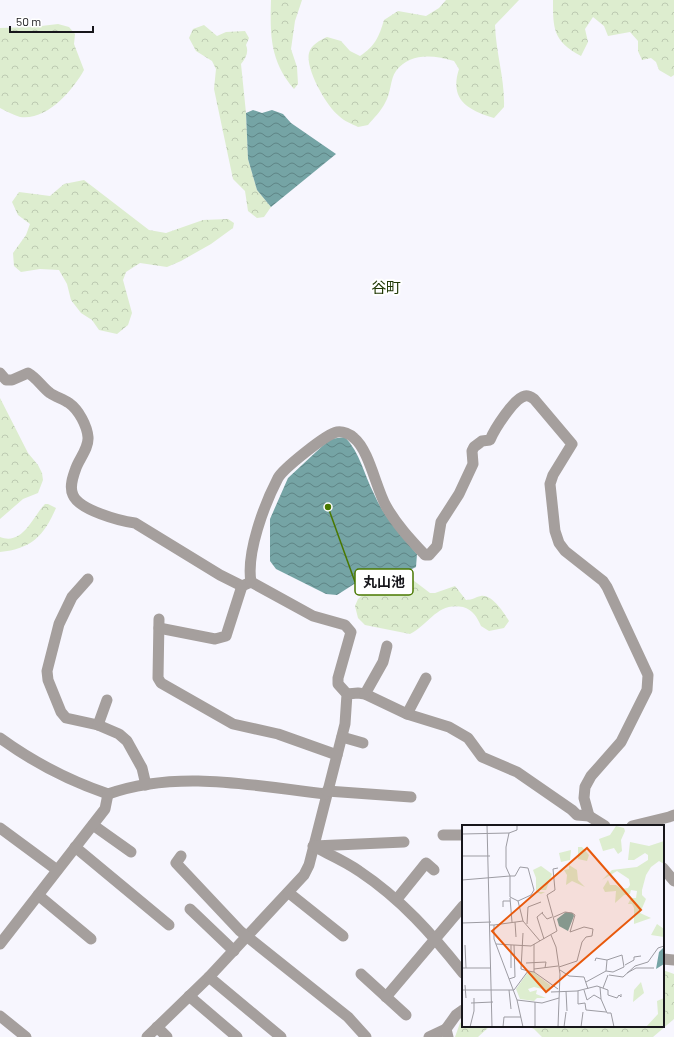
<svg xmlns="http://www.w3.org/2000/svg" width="674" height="1037" viewBox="0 0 674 1037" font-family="Barlow,'Noto Sans JP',sans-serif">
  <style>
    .forest { fill: url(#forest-crowns) }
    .water { fill: url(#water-waves) }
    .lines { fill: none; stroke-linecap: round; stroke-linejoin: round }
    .minor { stroke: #a59f9d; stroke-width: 11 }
    .labels { text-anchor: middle; stroke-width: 4; stroke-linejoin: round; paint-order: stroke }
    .quarter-label { font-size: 15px; fill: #213905; stroke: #fff }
    .inset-road { fill: none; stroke: #9d9ca3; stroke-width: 1 }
    .view { fill: #e8590c; fill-opacity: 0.15; stroke: #e8590c; stroke-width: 2 }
    .inset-edge { fill: none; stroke: #17161b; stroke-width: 2 }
    .leader { fill: none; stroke: #497800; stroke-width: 1.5 }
    .callout-dot { fill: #497800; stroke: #fff; stroke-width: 1.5 }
    .callout { fill: #fff; stroke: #497800; stroke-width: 1.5 }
    .callout-label { font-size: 14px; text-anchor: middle; font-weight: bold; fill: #17161b }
  </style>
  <defs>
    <pattern id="forest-crowns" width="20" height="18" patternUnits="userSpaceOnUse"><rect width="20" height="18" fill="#ddedcf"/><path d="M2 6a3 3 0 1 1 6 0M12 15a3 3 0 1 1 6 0" fill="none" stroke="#bdcab1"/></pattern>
    <pattern id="water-waves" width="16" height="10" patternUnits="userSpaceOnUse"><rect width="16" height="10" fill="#75a4a5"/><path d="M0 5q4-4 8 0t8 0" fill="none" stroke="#5f8586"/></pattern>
  </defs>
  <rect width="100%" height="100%" fill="#f7f6fe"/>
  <g class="forest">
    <path d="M 271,0 L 302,0 L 295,21 L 291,49 L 297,67 L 298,84 L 294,89 C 270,61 270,35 271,0 Z"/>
    <path d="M 446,0 L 519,0 L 495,25 C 496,54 505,79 504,107 L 494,118 C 468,110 449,100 459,69 L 454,61 C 434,55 410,52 396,71 C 390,79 391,94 385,103 C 381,111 374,118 368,125 L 358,127 C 352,124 344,121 339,116 C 327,107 305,69 309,53 C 311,45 320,40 327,37 L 341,41 L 350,51 L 360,56 C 375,46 379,37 384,20 L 398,11 L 426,16 L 439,8 Z"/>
    <path d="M 553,0 L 674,0 L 674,75 L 671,77 L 659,70 L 656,62 L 651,58 L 642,60 L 638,51 L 638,41 L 630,32 L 608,36 L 604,26 L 593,17 L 585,29 L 588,42 L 581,56 C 553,41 553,29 553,0 Z"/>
    <path d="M 58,24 L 69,27 L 75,34 L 74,44 L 84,70 C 73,90 47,121 20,117 C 14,115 6,111 0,108 L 0,28 L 33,27 Z"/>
    <path d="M 204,25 L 217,36 L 226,32 L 245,31 L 249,38 L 246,45 C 249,52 246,58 241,64 L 246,113 L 248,159 L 257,190 L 271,207 L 264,217 L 257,218 L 248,211 L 245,191 L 233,179 L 214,89 L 216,69 L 212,61 L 196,51 L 189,38 L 193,29 Z"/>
    <path d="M 84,180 L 149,230 L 166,233 L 203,220 L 228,219 L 234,223 L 233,228 L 211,244 L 181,261 L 167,267 L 140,263 L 126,272 L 123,280 L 132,313 L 128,325 L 117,334 L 99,330 L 92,320 L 81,313 L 71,300 L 67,284 L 59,270 L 40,269 L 21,272 L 14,266 L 13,253 L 26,235 L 30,224 L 18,215 L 12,202 L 19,192 L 50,196 L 64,184 Z"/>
    <path d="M 0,398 L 28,453 L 38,465 L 42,473 L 43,480 L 38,493 L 23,499 L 0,519 Z"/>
    <path d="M 45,504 L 48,504 L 56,508 C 44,536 31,549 0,552 L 0,537 C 23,546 33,516 45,504 Z"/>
    <path d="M 409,577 L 430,593 L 435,593 L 455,586 L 466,600 C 473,600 475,597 481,596 C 492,594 504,613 509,621 L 504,628 L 489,631 L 481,626 C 477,617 473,610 463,607 C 437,602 430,624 410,634 L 365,625 L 358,618 L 355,606 L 358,599 L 366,592 L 396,583 Z"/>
    <path d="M 663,970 L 674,974 L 674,1019 L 653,1037 L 542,1037 L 534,1029 L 527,1026 L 663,1026 Z"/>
    <path d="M 463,1021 L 463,1026 L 490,1026 L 478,1037 L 455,1037 L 460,1023 Z"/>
  </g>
  <g class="water">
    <path d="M 253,110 L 262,113 L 272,110 L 283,114 L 291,123 L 336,154 L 271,207 L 257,190 L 248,159 L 246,113 Z"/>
    <path d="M 345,437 C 360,453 364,474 374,494 C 384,517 401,535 417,554 L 416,567 L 394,578 L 362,579 L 337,595 L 326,594 L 276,569 L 270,561 L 270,519 L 288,478 L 330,439 Z"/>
  </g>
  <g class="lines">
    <g class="minor">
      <path d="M 0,373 L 6,380 L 12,380 L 28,373 C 37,378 42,387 50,393 C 56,397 63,399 69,403 C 79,410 87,426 88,437 C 89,448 79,459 76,468 C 73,476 69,487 73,495 C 79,510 120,521 135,523 L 220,575 L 242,586 L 251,582 L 313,616 L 345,625 L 351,632 L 338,678 L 338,684 L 347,694 L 345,724 L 309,865 L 304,875 L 209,977 L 147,1037"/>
      <path d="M 88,579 L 72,597 L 59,624 L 47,671 L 48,680 L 61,712 L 66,718 L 98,725 L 119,734 L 127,741 L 142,768 L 146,785"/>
      <path d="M 251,582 C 246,553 264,505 278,478 C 283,469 326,434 337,432 C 343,431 350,434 354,438 C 369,450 376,488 386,506 C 396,524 411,540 425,555 L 429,555 L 437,546 L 441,522 L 459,494 L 473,464 L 472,451 L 474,447 L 482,441 L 490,440 C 494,430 514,398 525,396 C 528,395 531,397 534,399 L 572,444 L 553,475 L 550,484 L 555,531 L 559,543 L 565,551 L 603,581 L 607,587 L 648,675 L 647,690 L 621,742 L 591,776 L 585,787 L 584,798 L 589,816"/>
      <path d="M 159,619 L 158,678 L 161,683 L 233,724 L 278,734 L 337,755"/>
      <path d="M 159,628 L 215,639 L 226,636 L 242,586"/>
      <path d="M 347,694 L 358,693 L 365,694 L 407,714 L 449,727 L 468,738 L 482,757 L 517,772 L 572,810 L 577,815 L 589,816 L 605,826"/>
      <path d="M 365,694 L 383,662 L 387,646"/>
      <path d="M 407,714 L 426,678"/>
      <path d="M 98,725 L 107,700"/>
      <path d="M 342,737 L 363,743"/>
      <path d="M 0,738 C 33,762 70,781 108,794 C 178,769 255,786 326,794"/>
      <path d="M 327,791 L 411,797"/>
      <path d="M 93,825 L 131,852"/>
      <path d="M 632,826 L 669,817 L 674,815"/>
      <path d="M 0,828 L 57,870"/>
      <path d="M 443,835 L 463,835"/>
      <path d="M 313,846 C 328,854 345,861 359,871 C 401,899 432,934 463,973"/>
      <path d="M 314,846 L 404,842"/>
      <path d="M 75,847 L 169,925"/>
      <path d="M 181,856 L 176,863 L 240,931 L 348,1017 L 366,1037"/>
      <path d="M 663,868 L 674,881"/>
      <path d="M 289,893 L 343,936"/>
      <path d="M 38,895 L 91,939"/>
      <path d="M 397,899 L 426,863 L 434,870"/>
      <path d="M 190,909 L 234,951"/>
      <path d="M 0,944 L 105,809 L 108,794"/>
      <path d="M 663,959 L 674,960"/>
      <path d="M 361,974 L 406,1015"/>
      <path d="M 209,977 L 281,1037"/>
      <path d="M 189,996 L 237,1037"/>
      <path d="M 386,997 L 463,906"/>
      <path d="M 0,1016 L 26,1037"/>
      <path d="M 157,1027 L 167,1037"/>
      <path d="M 429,1037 L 446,1029"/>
      <path d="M 448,1037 L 446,1029 L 456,1015 L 463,1010"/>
    </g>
  </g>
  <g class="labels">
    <g class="quarter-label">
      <text x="386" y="293">谷町</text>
    </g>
  </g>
  <g transform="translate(462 825)">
    <rect width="202" height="202" fill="#f7f6fe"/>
    <path d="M 154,1 L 162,3 L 163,6 L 159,15 L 160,26 L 156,29 L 152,23 L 141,26 L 137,14 L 148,10 ZM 202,16 L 202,39 L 197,36 L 189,42 L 184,50 L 180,65 L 180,70 L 184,74 L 178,88 L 189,93 L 172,99 L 172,83 L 170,79 L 166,79 L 169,73 L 174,73 L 175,66 L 169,65 L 168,69 L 162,70 L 153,78 L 154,66 L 143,67 L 141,63 L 146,55 L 148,60 L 154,60 L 159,64 L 166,63 L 168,60 L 167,54 L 155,46 L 140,55 L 150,45 L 175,42 L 186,35 L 186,30 L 183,28 L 172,35 L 166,35 L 168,17 L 187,21 ZM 116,22 L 120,22 L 127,30 L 125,36 L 116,34 ZM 109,25 L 108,35 L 99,37 L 97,28 ZM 107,40 L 115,45 L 116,55 L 123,62 L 110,56 L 104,60 L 105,50 L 102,45 L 107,44 ZM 79,41 L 90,49 L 84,65 L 76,65 L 78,67 L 83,67 L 79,69 L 74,67 L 74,53 L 71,45 ZM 195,99 L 202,104 L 202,112 L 189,110 ZM 66,147 L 71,147 L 88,160 L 88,166 L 72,162 L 66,164 L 68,167 L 75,165 L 74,169 L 84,173 L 75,173 L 72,176 L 58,174 L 54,164 ZM 179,157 L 182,168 L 171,177 L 172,165 ZM 202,173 L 202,202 L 184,202 L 196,189 L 195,176 Z" fill="#ddedcf"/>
    <path d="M 104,87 L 111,88 L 112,91 L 106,106 L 97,101 L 95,94 ZM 202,122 L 202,139 L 194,144 L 197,127 Z" fill="#75a4a5"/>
    <path class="inset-road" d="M 25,0 L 30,202M 0,9 L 47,8M 0,31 L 28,31M 58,42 L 66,43 L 72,65 L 69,70 L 56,76 L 48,72 L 48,51 L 53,51 ZM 0,55 L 48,51 L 44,42 L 44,22 L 47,8 L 55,5 L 55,0M 48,73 L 50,97M 56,76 L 61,96 L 78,116M 41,82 L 41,76 L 48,76M 81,87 L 75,92 L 82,114M 80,88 L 85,94 L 90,92M 92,92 L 103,87 L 110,88 L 113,90 L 108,107 L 122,102 L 131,104 L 130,111 L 124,112 L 120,117 L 115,136 L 97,142M 53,97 L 54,112M 0,98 L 29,97M 65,99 L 66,82 L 79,77M 28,100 L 32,100 L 32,114 L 55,175 L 61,202M 32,100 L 61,96M 61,108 L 59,144 L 66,146M 89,110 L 94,122 L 98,149 L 96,202M 34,119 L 69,121 L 95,106 L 85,70 L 93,65 L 91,44 L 96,43M 3,120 L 4,143M 49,120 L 49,143M 160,130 L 162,142 L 151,147 L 144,146 L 145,135 ZM 133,136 L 134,133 L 145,135M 64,138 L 84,137 L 83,143M 163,140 L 172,135 L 172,132 L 179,131M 0,143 L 29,143M 72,144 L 96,141M 98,145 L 107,151 L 122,152 L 126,164M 72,147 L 96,164M 165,148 L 174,143 L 192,143M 147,150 L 161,152 L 173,141 L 186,137 L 196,123 L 202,121M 47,154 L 53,152 L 52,120M 124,157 L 144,146M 3,160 L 4,173M 138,162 L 139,174 L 145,188 L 149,188 L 152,202M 141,163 L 146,150M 0,165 L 52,165M 47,165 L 49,184M 52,165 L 66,146 L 72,147 L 72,119M 122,165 L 125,175 L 132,170 L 139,174M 104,166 L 105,186M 116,166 L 116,179 L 123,178 L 124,185 L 144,187M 89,167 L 115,166 L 135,161 L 146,165 L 146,170 L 155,173 L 157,170 L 159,172 L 159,169M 55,175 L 80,178 L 97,173M 9,178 L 31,177M 8,202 L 12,186 L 12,173M 41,202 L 42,192 L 59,192M 73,202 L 73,177M 102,202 L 104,187M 119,202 L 121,187"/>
    <path class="view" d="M 125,23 L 179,85 L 84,167 L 30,106 Z"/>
    <rect width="202" height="202" class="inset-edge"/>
  </g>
  <path class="leader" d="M328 507L355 582"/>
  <circle class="callout-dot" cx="328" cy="507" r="4"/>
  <rect class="callout" x="355" y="569" width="58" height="26" rx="4"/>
  <g class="callout-label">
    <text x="384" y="587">丸山池</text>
  </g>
  <path d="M10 26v6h83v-6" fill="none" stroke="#17161b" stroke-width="2"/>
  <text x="16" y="26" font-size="12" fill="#17161b" stroke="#ffffff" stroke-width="3" paint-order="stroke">50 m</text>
</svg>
